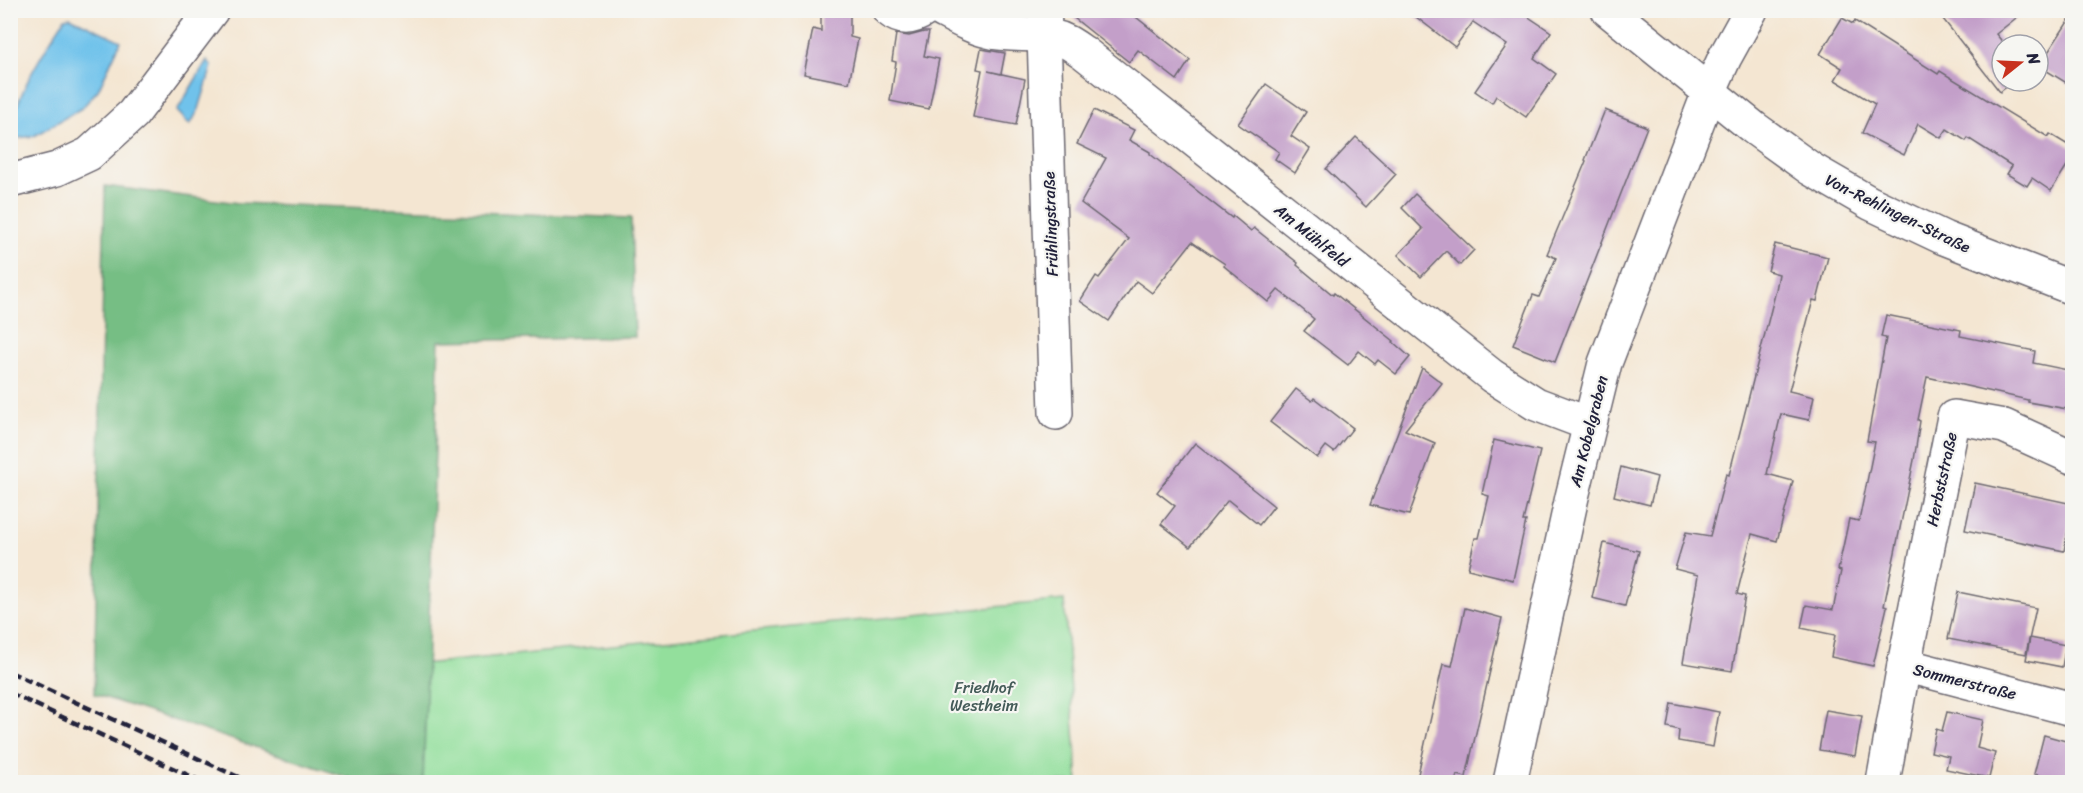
<svg xmlns="http://www.w3.org/2000/svg" width="2083" height="793" viewBox="0 0 2083 793" font-family="Sriracha,sans-serif">
  <style>
    .green { fill: #93df9c; stroke: #5a806c; stroke-width: 1.5 }
    .forest { fill: #76be84; stroke: #4c7060; stroke-width: 1.5 }
    .water { fill: #6fc2eb; stroke: #487293; stroke-width: 1.5 }
    .building { fill: #c39fc9 }
    .lines { fill: none; stroke-linecap: round; stroke-linejoin: round }
    .minor-casing { stroke: #6c6770; stroke-width: 36 }
    .minor { stroke: #fff; stroke-width: 33 }
    .rail { stroke: #22223b; stroke-width: 4.5; stroke-dasharray: 9 4.5; stroke-linecap: butt }
    .labels { text-anchor: middle; stroke-width: 4.5; stroke-linejoin: round; paint-order: stroke }
    .street-label { font-size: 16px; fill: #22223b; stroke: #f6f6f2 }
    .park-label { font-size: 16px; fill: #445b58; stroke: #f6f6f2 }
  </style>
  <rect width="100%" height="100%" fill="#f6f6f2"/>
  <filter id="ink" filterUnits="userSpaceOnUse"><feTurbulence type="fractalNoise" baseFrequency=".0167" numOctaves="2"/><feDisplacementMap in="SourceGraphic" scale="12" xChannelSelector="R" yChannelSelector="G"/><feConvolveMatrix kernelMatrix="1 2 1 2 8 2 1 2 1" color-interpolation-filters="sRGB"/></filter>
  <filter id="wash" filterUnits="userSpaceOnUse"><feTurbulence type="fractalNoise" baseFrequency=".008" numOctaves="4" result="noise"/><feDisplacementMap in="SourceGraphic" scale="24" xChannelSelector="R" yChannelSelector="G"/><feGaussianBlur stdDeviation="1.35" result="paint"/><feColorMatrix in="noise" values="0 0 0 0 0 0 0 0 0 0 0 0 0 0 0 0 0 1.4 0 .05"/><feComposite in="paint" operator="in"/></filter>
  <g filter="url(#wash)">
    <rect width="100%" height="100%" fill="#f4e6d2"/>
    <path class="green" d="M 1064,600 L 1078,782 L 422,782 L 423,664 Z"/>
    <path class="forest" d="M 105,186 L 239,203 L 631,218 L 635,337 L 439,341 L 423,782 L 361,782 L 94,694 Z"/>
    <g class="water">
      <path d="M 70,17 L 121,41 L 98,90 L 82,108 L 34,136 L 11,139 C 10,102 45,49 65,18 Z"/>
      <path d="M 207,60 L 212,66 L 199,109 L 190,125 L 177,111 Z"/>
    </g>
    <g id="blocks">
      <g class="building">
        <path d="M 821,10 L 850,10 L 850,37 L 858,39 L 849,83 L 804,74 L 813,29 L 821,31 Z"/>
        <path d="M 1064,10 L 1127,10 L 1190,60 L 1177,80 L 1138,50 L 1129,62 Z"/>
        <path d="M 1407,10 L 1518,10 L 1551,32 L 1534,58 L 1556,74 L 1526,117 L 1496,96 L 1492,103 L 1475,91 L 1507,45 L 1473,22 L 1455,47 Z"/>
        <path d="M 1936,10 L 2026,10 L 1996,34 L 2005,45 L 2002,45 L 2002,81 L 2014,81 L 2000,92 Z"/>
        <path d="M 2073,14 L 2073,87 L 2039,66 Z"/>
        <path d="M 1842,18 L 1853,24 L 1855,21 L 1938,74 L 1940,71 L 2048,137 L 2050,134 L 2073,148 L 2073,156 L 2051,191 L 2032,178 L 2027,186 L 2007,174 L 2012,166 L 1968,138 L 1966,141 L 1947,129 L 1941,138 L 1918,124 L 1904,155 L 1862,133 L 1875,104 L 1835,80 L 1842,68 L 1820,54 Z"/>
        <path d="M 924,32 L 929,32 L 924,56 L 939,59 L 929,109 L 890,101 L 896,62 L 892,61 L 896,34 L 909,36 Z"/>
        <path d="M 981,49 L 1005,53 L 1001,74 L 988,71 L 1025,79 L 1016,125 L 973,117 L 982,70 L 977,69 Z"/>
        <path d="M 1266,84 L 1306,112 L 1291,136 L 1310,149 L 1295,173 L 1275,159 L 1279,152 L 1238,124 Z"/>
        <path d="M 1094,110 L 1134,130 L 1129,140 L 1150,152 L 1150,154 L 1232,218 L 1233,216 L 1251,231 L 1254,228 L 1298,263 L 1297,265 L 1333,295 L 1334,293 L 1394,341 L 1393,342 L 1410,357 L 1396,374 L 1378,360 L 1375,364 L 1359,351 L 1348,365 L 1304,331 L 1314,319 L 1296,304 L 1278,290 L 1268,302 L 1224,266 L 1225,264 L 1192,242 L 1152,293 L 1136,281 L 1109,321 L 1080,301 L 1096,276 L 1099,278 L 1129,239 L 1081,203 L 1106,158 L 1077,144 Z"/>
        <path d="M 1605,110 L 1647,127 L 1555,362 L 1513,345 L 1533,295 L 1539,297 L 1556,258 L 1547,254 L 1586,161 L 1585,160 Z"/>
        <path d="M 1356,137 L 1396,174 L 1366,207 L 1326,169 Z"/>
        <path d="M 1415,194 L 1474,250 L 1460,265 L 1446,251 L 1421,277 L 1398,255 L 1423,229 L 1402,208 Z"/>
        <path d="M 1775,244 L 1828,257 L 1817,301 L 1813,300 L 1789,391 L 1814,397 L 1809,420 L 1781,414 L 1767,474 L 1793,481 L 1777,541 L 1752,534 L 1737,594 L 1745,596 L 1732,671 L 1683,663 L 1698,575 L 1675,569 L 1686,532 L 1710,536 L 1726,474 L 1729,475 L 1776,290 L 1779,274 L 1768,271 Z"/>
        <path d="M 1886,315 L 1961,330 L 1960,336 L 2035,351 L 2033,363 L 2073,371 L 2073,410 L 2028,402 L 2028,400 L 1927,377 L 1918,420 L 1920,421 L 1914,460 L 1884,606 L 1887,607 L 1873,666 L 1831,657 L 1835,635 L 1801,628 L 1806,605 L 1833,610 L 1841,571 L 1838,570 L 1849,519 L 1859,521 L 1875,442 L 1867,441 L 1886,338 L 1881,337 Z"/>
        <path d="M 1422,368 L 1442,383 L 1405,430 L 1435,443 L 1409,515 L 1370,505 Z"/>
        <path d="M 1296,389 L 1312,401 L 1314,398 L 1353,428 L 1334,452 L 1326,446 L 1317,458 L 1270,422 Z"/>
        <path d="M 1494,440 L 1540,451 L 1523,521 L 1526,521 L 1513,580 L 1468,569 L 1475,538 L 1479,538 L 1489,496 L 1482,494 Z"/>
        <path d="M 1195,443 L 1274,506 L 1259,525 L 1228,500 L 1190,547 L 1161,524 L 1175,506 L 1157,492 Z"/>
        <path d="M 1621,467 L 1657,477 L 1650,505 L 1614,496 Z"/>
        <path d="M 1975,483 L 2073,504 L 2064,551 L 1965,530 Z"/>
        <path d="M 1604,543 L 1639,551 L 1625,606 L 1592,598 Z"/>
        <path d="M 1958,592 L 2036,608 L 2026,654 L 1948,639 Z"/>
        <path d="M 1465,608 L 1502,618 L 1466,777 L 1457,775 L 1455,783 L 1416,783 L 1443,664 L 1452,666 Z"/>
        <path d="M 2030,638 L 2066,645 L 2062,667 L 2026,660 Z"/>
        <path d="M 1671,703 L 1719,712 L 1713,747 L 1678,741 L 1679,730 L 1667,727 Z"/>
        <path d="M 1826,710 L 1862,716 L 1855,756 L 1819,750 Z"/>
        <path d="M 1947,712 L 1983,720 L 1977,748 L 1995,753 L 1989,778 L 1946,769 L 1949,756 L 1931,752 L 1936,729 L 1942,731 Z"/>
        <path d="M 2044,735 L 2073,743 L 2073,783 L 2034,774 Z"/>
      </g>
    </g>
  </g>
  <g filter="url(#ink)">
    <use href="#blocks" fill-opacity="0" stroke="#6c6770" stroke-width="1.5"/>
    <g class="lines">
      <defs>
        <g id="minor">
          <path d="M 889,10 C 901,20 912,19 925,10"/>
          <path d="M 941,10 C 956,18 971,27 988,31 C 1010,37 1032,32 1054,37 C 1065,39 1074,46 1083,52 L 1492,376 L 1536,404 L 1589,424"/>
          <path d="M 1045,10 L 1044,35 L 1056,413"/>
          <path d="M 1608,10 L 1754,128 L 1811,169 L 1870,203 L 1944,238 L 2072,288"/>
          <path d="M 10,181 L 57,169 L 89,154 L 133,114 L 212,10"/>
          <path d="M 1904,665 L 1954,417 L 2004,426 L 2072,457"/>
          <path d="M 1510,782 L 1572,497 L 1605,363 L 1709,92 L 1725,57 L 1751,10"/>
          <path d="M 1883,782 L 1904,665 L 2072,709"/>
        </g>
      </defs>
      <use href="#minor" class="minor-casing"/>
      <use href="#minor" class="minor"/>
      <g class="rail">
        <path d="M 10,672 L 249,782"/>
        <path d="M 10,693 L 203,782"/>
      </g>
    </g>
  </g>
  <g class="labels">
    <g class="street-label">
      <text transform="translate(1898 213) rotate(26)" y="6">Von-Rehlingen-Straße</text>
      <text transform="translate(1050 224) rotate(-92)" y="6">Frühlingstraße</text>
      <text transform="translate(1312 235) rotate(39)" y="6">Am Mühlfeld</text>
      <text transform="translate(1588 431) rotate(-76)" y="6">Am Kobelgraben</text>
      <text transform="translate(1941 479) rotate(-78)" y="6">Herbststraße</text>
      <text transform="translate(1965 681) rotate(14)" y="6">Sommerstraße</text>
    </g>
    <g class="park-label">
      <text x="984" y="693">Friedhof<tspan x="984" dy="18">Westheim</tspan></text>
    </g>
  </g>
  <rect width="2083" height="793" fill="none" stroke="#f6f6f2" stroke-width="36"/>
  <g transform="translate(2020 63) rotate(72)"><circle r="28" fill="#f6f6f2" stroke="#a1a1a9" stroke-width="1.5"/>
  <path d="M0-4.5L10 22L0 15L-10 22Z" fill="#c8321e"/>
  <text y="-9" font-size="16" font-weight="bold" text-anchor="middle" fill="#22223b">N</text>
  </g>
</svg>
